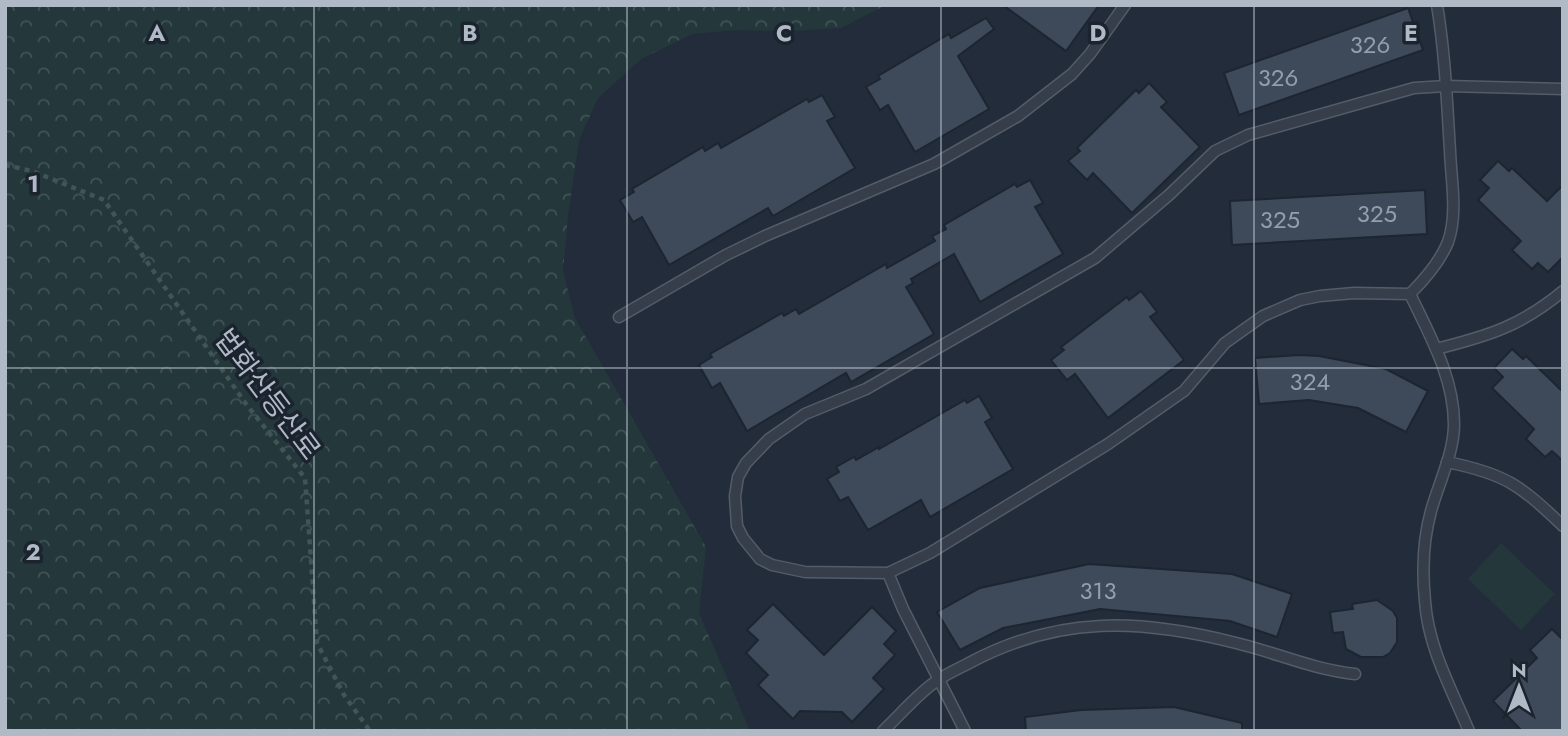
<svg xmlns="http://www.w3.org/2000/svg" width="1568" height="736" viewBox="0 0 1568 736" font-family="Jost,'Noto Sans KR',sans-serif">
  <style>
    .forest { fill: url(#forest-crowns) }
    .green { fill: #24383b }
    .building { fill: #3e4a59; stroke: #1d2531; stroke-width: 2 }
    .lines { fill: none; stroke-linecap: round; stroke-linejoin: round }
    .service-casing { stroke: #535c68; stroke-width: 13 }
    .path { stroke: #415558; stroke-width: 4.5; stroke-dasharray: 5 5; stroke-linecap: butt }
    .service { stroke: #353e4a; stroke-width: 10 }
    .grid { fill: none; stroke: #b0b9c6; stroke-width: 2; stroke-opacity: 0.55 }
    .labels { text-anchor: middle; stroke-width: 7; stroke-linejoin: round; paint-order: stroke }
    .number-label { font-size: 24px; fill: #949dab }
    .street-label { font-size: 28px; fill: #b0b9c6; stroke: #1b232f }
    .grid-label { font-size: 23px; text-anchor: middle; font-weight: bold; fill: #b0b9c6; stroke: #1b232f; stroke-width: 7; stroke-linejoin: round; paint-order: stroke }
  </style>
  <defs>
    <pattern id="forest-crowns" width="20" height="18" patternUnits="userSpaceOnUse" patternTransform="scale(1.75)"><rect width="20" height="18" fill="#24383b"/><path d="M2 6a3 3 0 1 1 6 0M12 15a3 3 0 1 1 6 0" fill="none" stroke="#415356"/></pattern>
  </defs>
  <rect width="100%" height="100%" fill="#222c3a"/>
  <path class="forest" d="M 5,5 L 886,5 L 841,28 L 791,31 L 735,30 L 692,34 L 641,59 L 598,98 L 579,140 L 568,216 L 563,271 L 575,318 L 706,547 L 699,613 L 750,731 L 5,731 Z"/>
  <path class="green" d="M 1501,543 L 1555,594 L 1521,630 L 1468,579 Z"/>
  <g class="building">
    <path d="M 1003,5 L 1099,5 L 1066,51 Z"/>
    <path d="M 1408,8 L 1423,50 L 1239,115 L 1224,73 Z"/>
    <path d="M 986,18 L 994,29 L 958,56 L 989,109 L 915,152 L 888,105 L 880,110 L 866,87 L 880,79 L 878,76 L 949,34 L 951,38 Z"/>
    <path d="M 1149,83 L 1167,102 L 1161,107 L 1200,147 L 1132,213 L 1093,173 L 1087,180 L 1068,161 L 1080,151 L 1077,148 L 1136,90 L 1139,93 Z"/>
    <path d="M 822,95 L 835,117 L 827,121 L 855,168 L 773,216 L 768,208 L 669,265 L 642,217 L 633,222 L 620,200 L 634,192 L 632,189 L 703,147 L 705,151 L 718,143 L 721,148 L 807,99 L 809,102 Z"/>
    <path d="M 1498,161 L 1509,171 L 1512,168 L 1547,201 L 1563,185 L 1563,257 L 1548,272 L 1538,263 L 1532,269 L 1512,250 L 1521,241 L 1478,200 L 1489,188 L 1480,180 Z"/>
    <path d="M 1030,180 L 1043,203 L 1035,207 L 1063,254 L 980,302 L 954,254 L 911,279 L 913,283 L 906,287 L 934,334 L 851,382 L 846,373 L 747,431 L 720,383 L 712,388 L 699,365 L 712,357 L 710,354 L 782,313 L 784,316 L 796,309 L 799,314 L 886,264 L 887,268 L 935,241 L 932,236 L 946,229 L 944,225 L 1015,184 L 1017,187 Z"/>
    <path d="M 1425,190 L 1427,234 L 1232,245 L 1230,201 Z"/>
    <path d="M 1141,291 L 1157,312 L 1150,317 L 1184,360 L 1108,418 L 1075,374 L 1067,380 L 1051,360 L 1064,350 L 1061,347 L 1127,297 L 1129,300 Z"/>
    <path d="M 1512,349 L 1523,359 L 1526,356 L 1563,392 L 1563,461 L 1552,451 L 1545,457 L 1526,439 L 1534,429 L 1492,388 L 1503,377 L 1494,368 Z"/>
    <path d="M 1299,355 L 1319,356 L 1386,369 L 1428,391 L 1406,432 L 1358,408 L 1309,400 L 1259,404 L 1255,358 Z"/>
    <path d="M 979,396 L 992,418 L 985,422 L 1013,469 L 930,517 L 921,500 L 868,530 L 848,497 L 840,501 L 827,479 L 839,472 L 836,467 L 854,457 L 856,460 L 879,447 L 879,449 L 965,400 L 967,403 Z"/>
    <path d="M 1089,564 L 1232,574 L 1292,594 L 1277,637 L 1230,621 L 1100,609 L 1003,628 L 960,650 L 937,612 L 980,588 Z"/>
    <path d="M 1377,600 L 1393,611 L 1397,618 L 1397,642 L 1390,653 L 1383,657 L 1361,657 L 1346,649 L 1343,632 L 1333,633 L 1330,612 L 1353,609 L 1352,604 Z"/>
    <path d="M 773,604 L 824,655 L 872,607 L 896,631 L 884,644 L 895,655 L 873,678 L 884,689 L 852,722 L 842,712 L 800,711 L 793,719 L 758,685 L 768,675 L 746,653 L 758,640 L 747,630 Z"/>
    <path d="M 1552,629 L 1563,640 L 1563,731 L 1522,731 L 1493,701 L 1537,658 L 1530,650 Z"/>
    <path d="M 1174,707 L 1242,723 L 1242,731 L 1026,731 L 1025,717 L 1081,710 Z"/>
  </g>
  <g class="lines">
    <defs>
      <g id="service">
        <path d="M 1410,294 C 1425,279 1440,262 1448,242 C 1458,214 1451,179 1450,151 C 1447,102 1445,53 1437,5"/>
        <path d="M 619,317 L 726,255 L 765,236 L 934,164 L 1018,116 L 1072,74 L 1090,54 L 1125,5"/>
        <path d="M 1436,349 C 1488,336 1521,326 1563,291"/>
        <path d="M 1447,462 C 1506,474 1520,485 1563,526"/>
        <path d="M 888,573 L 930,553 L 1108,444 L 1184,391 L 1225,343 L 1263,316 L 1300,300 L 1320,296 L 1354,293 L 1410,294 C 1429,334 1454,377 1454,424 C 1454,453 1439,482 1431,511 C 1423,540 1422,571 1425,601 C 1428,647 1451,688 1469,731"/>
        <path d="M 883,731 C 901,714 918,693 938,680 C 948,673 960,668 971,662 C 1060,615 1141,619 1236,643 C 1278,653 1311,669 1355,674"/>
        <path d="M 965,731 L 903,609 L 888,573 L 805,572 L 772,565 L 760,559 L 743,538 L 737,526 L 735,496 L 738,477 L 746,463 L 769,439 L 805,414 L 866,389 L 1095,258 L 1169,195 L 1215,151 L 1248,135 L 1414,88 L 1446,86 L 1563,89"/>
      </g>
    </defs>
    <use href="#service" class="service-casing"/>
    <path class="path" d="M 5,165 L 32,171 L 104,200 L 246,404 L 305,478 L 317,643 L 344,695 L 370,731"/>
    <use href="#service" class="service"/>
  </g>
  <path class="grid" d="M 314,5 L 314,731M 627,5 L 627,731M 941,5 L 941,731M 1254,5 L 1254,731M 5,368 L 1563,368"/>
  <g class="labels">
    <g class="number-label">
      <text x="1370" y="53">326</text>
      <text x="1278" y="86">326</text>
      <text x="1377" y="222">325</text>
      <text x="1280" y="228">325</text>
      <text x="1310" y="390">324</text>
      <text x="1098" y="599">313</text>
    </g>
    <g class="street-label">
      <text transform="translate(268 394) rotate(53)" y="10">법화산등산로</text>
    </g>
  </g>
  <g class="grid-label">
    <text x="157" y="41">A</text>
    <text x="470" y="41">B</text>
    <text x="784" y="41">C</text>
    <text x="1098" y="41">D</text>
    <text x="1411" y="41">E</text>
    <text x="33" y="192">1</text>
    <text x="33" y="560">2</text>
  </g>
  <rect width="1568" height="736" fill="none" stroke="#b0b9c6" stroke-width="14"/>
  <g transform="translate(1519 687)" stroke="#1b232f" stroke-width="5" paint-order="stroke">
  <path d="M0-5L12 26L0 18L-12 26Z" fill="#b0b9c6"/>
  <text y="-10" font-size="19" font-weight="bold" text-anchor="middle" fill="#b0b9c6">N</text>
  </g>
</svg>
